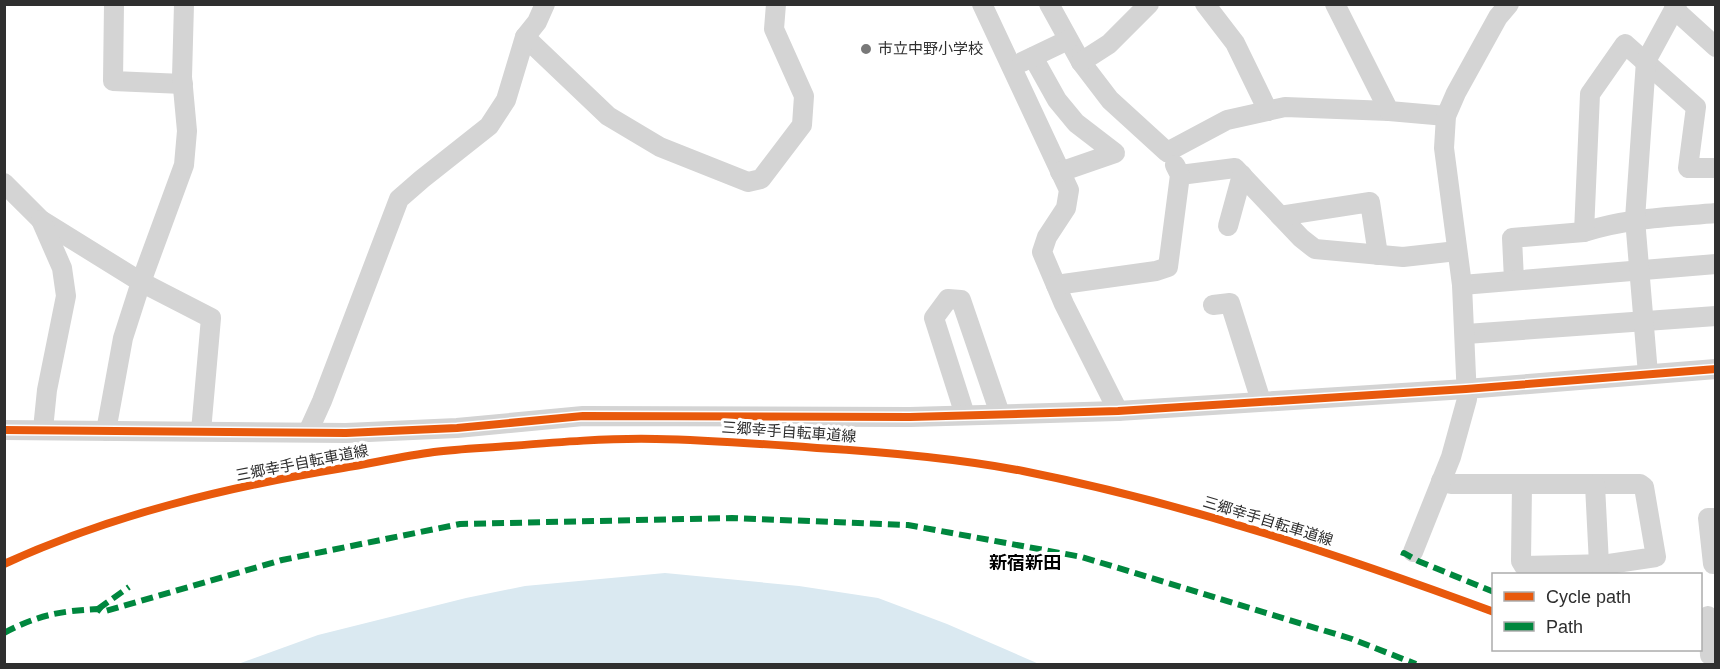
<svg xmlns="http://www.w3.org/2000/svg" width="1720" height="669" viewBox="0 0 1720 669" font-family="Arial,'Noto Sans JP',sans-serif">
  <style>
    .water { fill: #dae9f1 }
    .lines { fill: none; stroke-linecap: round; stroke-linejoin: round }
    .minor { stroke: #d4d4d4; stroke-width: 20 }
    .quiet { stroke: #00873e; stroke-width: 6; stroke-dasharray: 12 6; stroke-linecap: butt }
    .cycleway-casing { stroke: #fff; stroke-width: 11 }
    .cycleway { stroke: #e8590c; stroke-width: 8 }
    .poi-dot { fill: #787878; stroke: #fff; stroke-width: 2 }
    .labels { text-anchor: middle; stroke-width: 6; stroke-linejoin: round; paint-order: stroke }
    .poi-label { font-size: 15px; fill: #2f2f2f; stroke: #fff; text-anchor: start }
    .street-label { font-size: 15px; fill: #2f2f2f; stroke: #fff }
    .quarter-label { font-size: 18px; font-weight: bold; fill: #000; stroke: #fff }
  </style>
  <rect width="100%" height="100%" fill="#fff"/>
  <path class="water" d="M 665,573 L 799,586 L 878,598 L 947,624 L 1039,664 L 238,664 L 318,635 L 466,598 L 525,586 Z"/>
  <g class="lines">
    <g class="minor">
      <path d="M 114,4 L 113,81 L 183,84"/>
      <path d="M 982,4 L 1069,190 L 1066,208 L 1047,237 L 1042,252 L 1064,304 L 1118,411"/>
      <path d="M 1049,4 L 1081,62 L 1110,100 L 1167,152 L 1227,120 L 1285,107 L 1389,111"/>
      <path d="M 1205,4 L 1235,43 L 1268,111"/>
      <path d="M 1335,4 L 1389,111 L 1446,116"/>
      <path d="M 1674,9 L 1716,47"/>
      <path d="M 525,37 L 608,116 L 660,147 L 748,182 L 761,179 L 802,125 L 804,96 L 774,29 L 776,4"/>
      <path d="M 1033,57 L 1057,100 L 1076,123 L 1115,153 L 1060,172"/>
      <path d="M 1022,62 L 1068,40"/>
      <path d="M 1081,62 L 1109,44 L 1149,4"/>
      <path d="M 1180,175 L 1235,168 L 1301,238 L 1315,249 L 1403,257 L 1457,251"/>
      <path d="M 4,183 L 41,220 L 141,282 L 211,318 L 201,431"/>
      <path d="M 1280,216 L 1370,202 L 1378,255"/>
      <path d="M 41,220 L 62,268 L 66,296 L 47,390 L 43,429"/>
      <path d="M 1228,226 L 1242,175"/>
      <path d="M 1584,232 C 1627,218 1671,217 1716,213"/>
      <path d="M 1514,280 L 1512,238 L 1584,232 L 1590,94 L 1625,44 L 1696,107 L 1688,168 L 1716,168"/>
      <path d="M 1056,285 L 1156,271 L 1168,267 L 1180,175 L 1175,165"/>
      <path d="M 1462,285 L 1716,264"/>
      <path d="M 1213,305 L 1230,303 L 1261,401"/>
      <path d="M 1466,334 L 1716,316"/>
      <path d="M 1648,374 L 1635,219 L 1646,61 L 1677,4"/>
      <path d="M 965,415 L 934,318 L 948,299 L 961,300 L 1000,414"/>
      <path d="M 4,430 L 346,433 L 457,428 L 583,416 L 910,417 L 1118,411 L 1466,389 L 1716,369"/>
      <path d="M 106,431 L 123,338 L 141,282 L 184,165 L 187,131 L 182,77 L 184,4"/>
      <path d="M 308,432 L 322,401 L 399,199 L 422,179 L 489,126 L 506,100 L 525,37 L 537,22 L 545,4"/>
      <path d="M 1441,481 L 1451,484 L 1640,484 L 1644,487 L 1656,557 L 1609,564 L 1524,566 L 1521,561 L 1522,485"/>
      <path d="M 1595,485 L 1599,564"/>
      <path d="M 1716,518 L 1708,518 L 1713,564 L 1716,564"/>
      <path d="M 1413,552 L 1451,457 L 1467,399 L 1462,285 L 1444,148 L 1446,116 L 1456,93 L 1498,17 L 1509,4"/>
      <path d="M 1708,616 L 1710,655 L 1716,658"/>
    </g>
    <g class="quiet">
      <path d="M 1403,556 L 1404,553 L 1418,561 L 1494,592"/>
      <path d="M 98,609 L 129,587"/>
      <path d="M 4,633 C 38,615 60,611 98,609 L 102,612 L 282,560 L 460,524 L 732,518 L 908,525 L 1082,557 L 1352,639 L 1416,664"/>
    </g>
    <defs>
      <g id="cycleway">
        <path d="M 4,430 L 346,433 L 457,428 L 583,416 L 910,417 L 1118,411 L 1466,389 L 1716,369"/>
        <path d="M 4,564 C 111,515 227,487 343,468 C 373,463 404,456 434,452 C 459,449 485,448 510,446 C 559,442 608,438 656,439 C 710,440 764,444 817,448 C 886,452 955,458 1023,471 C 1184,503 1340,555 1494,612"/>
      </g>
    </defs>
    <use href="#cycleway" class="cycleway-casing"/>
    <use href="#cycleway" class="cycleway"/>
  </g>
  <circle class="poi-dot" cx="866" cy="49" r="6"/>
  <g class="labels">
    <g class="poi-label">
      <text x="878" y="54">市立中野小学校</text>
    </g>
    <g class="street-label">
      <text transform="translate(789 432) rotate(4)" y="5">三郷幸手自転車道線</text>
      <text transform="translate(302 463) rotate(-11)" y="5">三郷幸手自転車道線</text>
      <text transform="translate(1268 521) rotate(17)" y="5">三郷幸手自転車道線</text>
    </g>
    <g class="quarter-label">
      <text x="1025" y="569">新宿新田</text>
    </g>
  </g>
  <rect width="1720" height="669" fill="none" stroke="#2f2f2f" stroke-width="12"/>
  <rect x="1492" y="573" width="210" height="78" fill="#ffffff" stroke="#acacac" stroke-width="1.5"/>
  <rect x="1504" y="592" width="30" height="9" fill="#e8590c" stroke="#acacac" stroke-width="1.5"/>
  <text x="1546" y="603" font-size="18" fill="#2f2f2f">Cycle path</text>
  <rect x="1504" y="622" width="30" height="9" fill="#00873e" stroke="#acacac" stroke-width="1.5"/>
  <text x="1546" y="633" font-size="18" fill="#2f2f2f">Path</text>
</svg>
